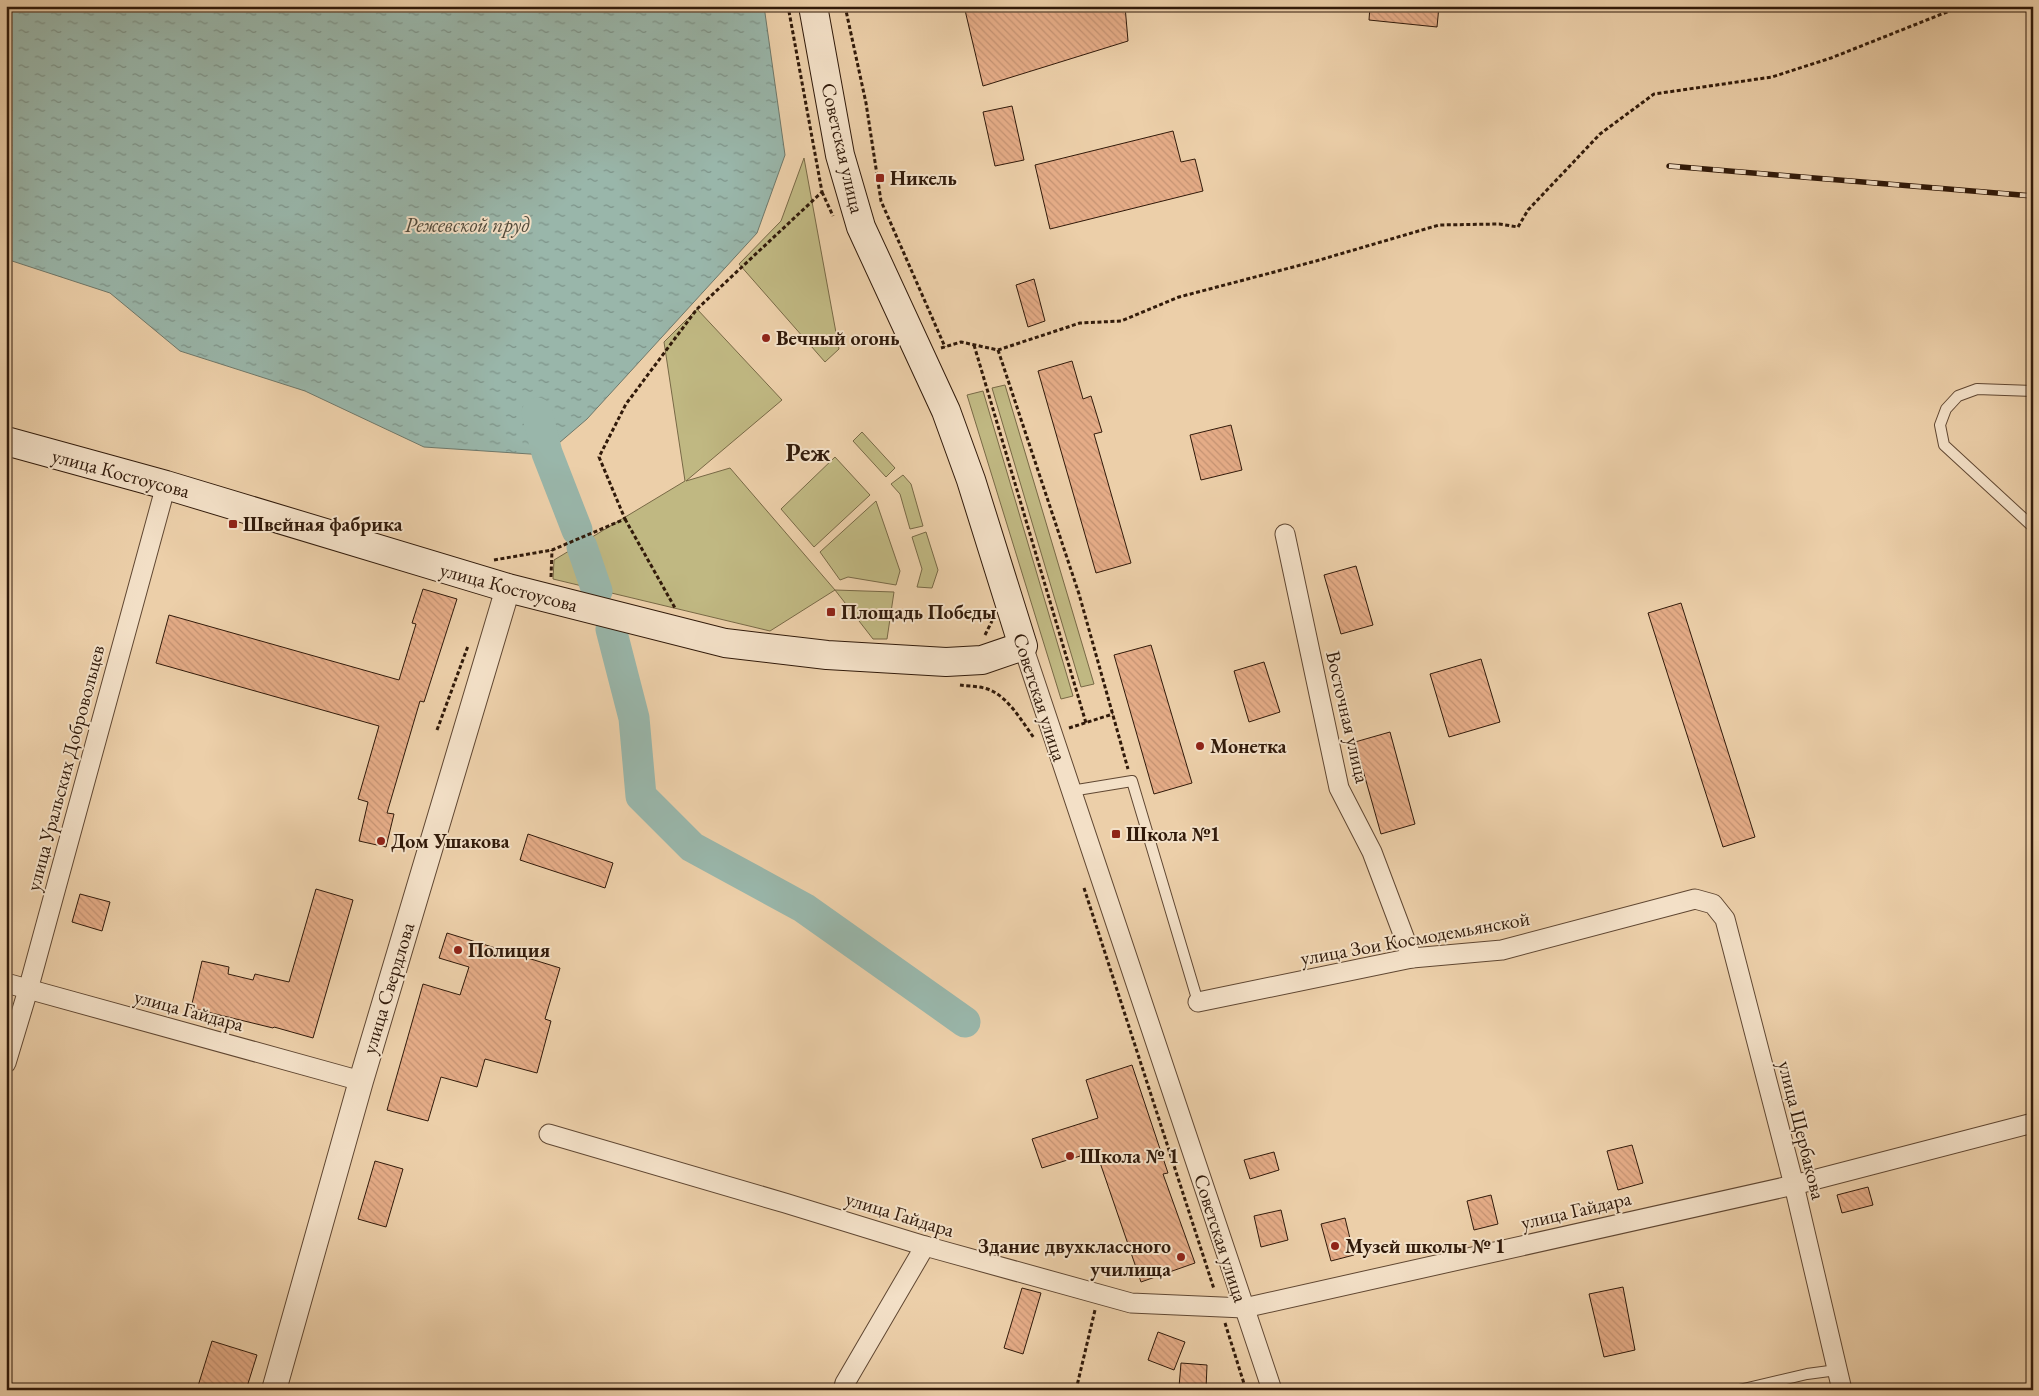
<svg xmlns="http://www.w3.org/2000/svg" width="2039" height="1396" viewBox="0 0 2039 1396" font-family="'EB Garamond',serif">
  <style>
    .grass { fill: #c0b882; stroke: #786946 }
    .water { fill: url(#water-ripples); stroke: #6f786a }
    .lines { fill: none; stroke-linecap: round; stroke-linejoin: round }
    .river { stroke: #99b6aa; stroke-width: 31 }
    .building { fill: url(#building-back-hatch); stroke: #311a0a }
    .service-casing { stroke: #604732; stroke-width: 12 }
    .minor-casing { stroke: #604732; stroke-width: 21 }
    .tertiary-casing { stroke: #604732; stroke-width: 26 }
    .secondary-casing { stroke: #311a0a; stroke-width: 30 }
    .path { stroke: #311a0a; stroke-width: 3; stroke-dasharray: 4 2.5; stroke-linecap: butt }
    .service { stroke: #f3e0c7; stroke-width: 10 }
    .minor { stroke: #f3e0c7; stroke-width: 19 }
    .tertiary { stroke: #f3e0c7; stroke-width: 24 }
    .secondary { stroke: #f3e0c7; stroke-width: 28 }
    .rail-casing { stroke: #311a0a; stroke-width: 5.5 }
    .rail { stroke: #f3e0c7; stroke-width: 4; stroke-dasharray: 11; stroke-linecap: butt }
    .poi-dot { fill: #8f2418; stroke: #f3e0c7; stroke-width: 2 }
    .labels { text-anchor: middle; stroke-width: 4; stroke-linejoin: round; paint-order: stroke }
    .street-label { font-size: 20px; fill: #311a0a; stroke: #f3e0c7 }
    .poi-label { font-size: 20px; font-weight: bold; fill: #311a0a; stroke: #f3e0c7; text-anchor: start }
    .water-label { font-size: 21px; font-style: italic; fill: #50493a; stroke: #f3e0c7 }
    .district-label { font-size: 25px; font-weight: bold; fill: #311a0a; stroke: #f3e0c7 }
  </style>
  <defs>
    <pattern id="water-ripples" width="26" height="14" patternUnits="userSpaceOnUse" patternTransform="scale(1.25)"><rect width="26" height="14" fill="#99b6aa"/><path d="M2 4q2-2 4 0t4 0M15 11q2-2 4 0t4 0" fill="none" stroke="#7d9389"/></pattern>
    <pattern id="building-back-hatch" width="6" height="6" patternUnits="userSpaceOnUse" patternTransform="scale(1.25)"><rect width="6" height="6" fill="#e5ac87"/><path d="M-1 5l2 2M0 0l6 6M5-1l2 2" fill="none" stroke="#c59373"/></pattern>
  </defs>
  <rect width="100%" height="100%" fill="#eccfa9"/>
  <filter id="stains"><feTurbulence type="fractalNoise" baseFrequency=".004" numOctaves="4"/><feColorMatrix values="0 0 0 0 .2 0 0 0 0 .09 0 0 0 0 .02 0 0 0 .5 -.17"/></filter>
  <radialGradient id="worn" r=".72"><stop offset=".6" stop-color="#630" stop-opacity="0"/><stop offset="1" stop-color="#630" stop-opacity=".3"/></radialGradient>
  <g class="grass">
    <path d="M 804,158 L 839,349 L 825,362 L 739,264 L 781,221 Z"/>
    <path d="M 697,309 L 782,400 L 686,481 L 730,468 L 835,590 L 894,592 L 887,639 L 873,639 L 835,590 L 770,631 L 553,579 L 554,560 L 685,481 L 664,342 Z"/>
    <path d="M 1005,385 L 1094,684 L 1081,687 L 992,388 Z"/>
    <path d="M 983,391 L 1073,696 L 1061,699 L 967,395 Z"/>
    <path d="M 862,432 L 895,468 L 886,477 L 853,441 Z"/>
    <path d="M 835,457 L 870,495 L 814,547 L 781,509 Z"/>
    <path d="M 903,475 L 911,484 L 923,526 L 910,529 L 900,494 L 891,484 Z"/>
    <path d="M 876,501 L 900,571 L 896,585 L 848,577 L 840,580 L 820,552 Z"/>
    <path d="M 926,532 L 938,570 L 932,588 L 917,587 L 922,569 L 912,537 Z"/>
  </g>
  <path class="water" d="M 6,6 L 764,6 L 785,155 L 757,233 L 587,419 L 545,455 L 424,447 L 305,391 L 180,351 L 110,293 L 6,259 Z"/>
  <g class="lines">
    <g class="river">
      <path d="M 537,413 L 547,453 L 577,530"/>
      <path d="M 582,547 L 597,591"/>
      <path d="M 611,629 L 634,718 L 641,796 L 692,847 L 804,908 L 965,1022"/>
    </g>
  </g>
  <g class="building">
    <path d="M 964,6 L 1125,6 L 1128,41 L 983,86 Z"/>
    <path d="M 1370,6 L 1439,6 L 1437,27 L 1369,20 Z"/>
    <path d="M 1012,106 L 1024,160 L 995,166 L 983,112 Z"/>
    <path d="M 1173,131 L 1181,162 L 1195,159 L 1203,191 L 1050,229 L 1035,165 Z"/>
    <path d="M 1034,279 L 1045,321 L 1028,327 L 1016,285 Z"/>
    <path d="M 1072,361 L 1083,399 L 1091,396 L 1102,432 L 1094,434 L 1131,563 L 1096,573 L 1038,371 Z"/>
    <path d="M 1231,425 L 1242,470 L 1201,480 L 1190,435 Z"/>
    <path d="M 1356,566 L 1373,625 L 1341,634 L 1324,575 Z"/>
    <path d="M 423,589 L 457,599 L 424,702 L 420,701 L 387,813 L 394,814 L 386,847 L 359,841 L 368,802 L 358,799 L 379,726 L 156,663 L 169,615 L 399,680 L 416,624 L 412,623 Z"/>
    <path d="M 1681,603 L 1755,837 L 1723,847 L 1648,613 Z"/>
    <path d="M 1151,645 L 1192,783 L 1154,794 L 1114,655 Z"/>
    <path d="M 1481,659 L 1500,722 L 1449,737 L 1430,674 Z"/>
    <path d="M 1264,662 L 1280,712 L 1249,722 L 1234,671 Z"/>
    <path d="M 1390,732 L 1415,824 L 1381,834 L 1355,742 Z"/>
    <path d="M 528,834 L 613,863 L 605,888 L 520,860 Z"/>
    <path d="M 316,889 L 353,900 L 313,1038 L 274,1027 L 273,1028 L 191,1008 L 202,961 L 229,967 L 228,974 L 253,980 L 255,974 L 289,982 Z"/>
    <path d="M 80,894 L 110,902 L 102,931 L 72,922 Z"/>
    <path d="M 447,933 L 560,968 L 545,1019 L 551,1021 L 537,1073 L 485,1059 L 477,1087 L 441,1077 L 428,1121 L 387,1110 L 423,984 L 460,995 L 469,967 L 439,958 Z"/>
    <path d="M 1132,1065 L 1168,1173 L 1163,1174 L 1195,1263 L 1141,1282 L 1096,1151 L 1042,1168 L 1032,1139 L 1098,1118 L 1086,1080 Z"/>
    <path d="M 1632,1145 L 1643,1183 L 1618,1190 L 1607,1151 Z"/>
    <path d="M 1274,1152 L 1279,1170 L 1250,1179 L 1244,1160 Z"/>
    <path d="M 375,1161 L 403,1169 L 386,1227 L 358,1219 Z"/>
    <path d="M 1868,1187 L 1873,1205 L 1842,1213 L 1837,1195 Z"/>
    <path d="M 1491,1195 L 1498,1224 L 1474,1230 L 1467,1201 Z"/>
    <path d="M 1281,1210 L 1288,1240 L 1261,1247 L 1254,1216 Z"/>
    <path d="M 1345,1218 L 1354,1255 L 1331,1261 L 1321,1224 Z"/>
    <path d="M 1623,1287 L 1635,1350 L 1604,1357 L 1589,1294 Z"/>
    <path d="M 1022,1288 L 1041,1293 L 1023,1354 L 1004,1348 Z"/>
    <path d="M 1158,1332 L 1185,1342 L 1174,1370 L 1148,1360 Z"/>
    <path d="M 212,1341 L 257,1355 L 246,1390 L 210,1390 L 198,1386 Z"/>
    <path d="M 1181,1363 L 1207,1365 L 1206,1389 L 1179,1387 Z"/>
  </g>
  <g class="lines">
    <defs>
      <g id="service">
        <path d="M 2033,391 L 1977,389 L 1958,396 L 1946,409 L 1940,425 L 1944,445 L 2033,527"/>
        <path d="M 1071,791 L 1132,781 L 1198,1002"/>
        <path d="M 1739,1390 L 1807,1374 L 1837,1370"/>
      </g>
      <g id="minor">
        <path d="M 1285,534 L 1339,788 L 1372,852 L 1412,958"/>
        <path d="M 1023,646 L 1272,1390"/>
        <path d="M 6,983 L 361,1081"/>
        <path d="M 1198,1002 L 1412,958 L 1502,950 L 1695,899 L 1713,904 L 1725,919 L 1794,1185 L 1842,1390"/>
        <path d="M 6,1063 L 28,990 L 166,485"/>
        <path d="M 549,1134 L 785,1203 L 925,1246 L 1131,1303 L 1244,1308 L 1794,1185 L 2033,1123"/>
        <path d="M 843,1390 L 845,1383 L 925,1246"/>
      </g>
      <path id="tertiary" d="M 274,1390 L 361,1081 L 508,588"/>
      <path id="secondary" d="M 6,441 L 166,485 L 508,588 L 725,643 L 827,655 L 946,662 L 982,660 L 1023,646 L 971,480 L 946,411 L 861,227 L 840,155 L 813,6"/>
    </defs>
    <use href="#service" class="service-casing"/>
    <use href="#minor" class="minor-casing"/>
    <use href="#tertiary" class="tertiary-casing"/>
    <use href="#secondary" class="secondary-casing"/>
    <g class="path">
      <path d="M 845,6 L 866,103 L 881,201 L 945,347"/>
      <path d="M 822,192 L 833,216"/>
      <path d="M 974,345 L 1086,723"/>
      <path d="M 941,348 L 961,342 L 998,350 L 1080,323 L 1121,321 L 1179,297 L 1316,261 L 1439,225 L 1499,224 L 1518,227 L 1528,210 L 1600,134 L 1654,94 L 1772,77 L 1831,58 L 1962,6"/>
      <path d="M 998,350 L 1079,594 L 1128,769"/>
      <path d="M 625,519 L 675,608"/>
      <path d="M 494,560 L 552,550 L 625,519 L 599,457 L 626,404 L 697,309 L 822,192 L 788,6"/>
      <path d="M 551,577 L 552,550"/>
      <path d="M 985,635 L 992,621"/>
      <path d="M 960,685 C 967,686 976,686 984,688 C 1006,693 1021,720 1034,738"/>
      <path d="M 1069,728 L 1113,714"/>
      <path d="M 437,730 L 468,646"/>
      <path d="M 1084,888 L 1214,1289"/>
      <path d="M 1225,1323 L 1246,1390"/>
      <path d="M 1076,1390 L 1095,1310"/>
    </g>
    <use href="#service" class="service"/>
    <use href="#minor" class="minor"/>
    <use href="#tertiary" class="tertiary"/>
    <use href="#secondary" class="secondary"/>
    <defs>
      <path id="rail" d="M 1669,166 L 2033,196"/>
    </defs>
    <use href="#rail" class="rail-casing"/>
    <use href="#rail" class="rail"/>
  </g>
  <g class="poi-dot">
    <rect x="875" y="173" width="10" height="10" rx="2.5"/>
    <circle cx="766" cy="338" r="5"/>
    <rect x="228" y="519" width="10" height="10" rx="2.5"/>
    <rect x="826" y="607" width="10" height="10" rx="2.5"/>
    <circle cx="1200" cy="746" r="5"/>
    <rect x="1111" y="829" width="10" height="10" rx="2.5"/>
    <circle cx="381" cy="841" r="5"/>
    <circle cx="458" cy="950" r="5"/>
    <circle cx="1070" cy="1156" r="5"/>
    <circle cx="1335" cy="1246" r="5"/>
    <circle cx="1181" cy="1257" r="5"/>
  </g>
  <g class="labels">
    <g class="street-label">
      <text transform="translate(843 148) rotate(77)" y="7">Советская улица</text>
      <text transform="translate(121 473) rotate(15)" y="7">улица Костоусова</text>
      <text transform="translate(509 587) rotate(15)" y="7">улица Костоусова</text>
      <text transform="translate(1040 697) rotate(72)" y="7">Советская улица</text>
      <text transform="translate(1348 717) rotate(77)" y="7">Восточная улица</text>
      <text transform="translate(65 768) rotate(-75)" y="7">улица Уральских Добровольцев</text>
      <text transform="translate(1415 938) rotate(-10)" y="7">улица Зои Космодемьянской</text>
      <text transform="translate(388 988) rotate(-73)" y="7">улица Свердлова</text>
      <text transform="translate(189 1010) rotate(15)" y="7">улица Гайдара</text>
      <text transform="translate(1802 1130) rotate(76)" y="7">улица Щербакова</text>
      <text transform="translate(1576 1210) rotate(-13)" y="7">улица Гайдара</text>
      <text transform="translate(900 1214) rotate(17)" y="7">улица Гайдара</text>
      <text transform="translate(1221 1238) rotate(72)" y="7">Советская улица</text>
    </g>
    <g class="poi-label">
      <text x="890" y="185">Никель</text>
      <text x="776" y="345">Вечный огонь</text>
      <text x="243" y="531">Швейная фабрика</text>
      <text x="841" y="619">Площадь Победы</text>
      <text x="1210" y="753">Монетка</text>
      <text x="1126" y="841">Школа №1</text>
      <text x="391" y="848">Дом Ушакова</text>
      <text x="468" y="957">Полиция</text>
      <text x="1080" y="1163">Школа № 1</text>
      <text x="1171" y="1253" text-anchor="end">Здание двухклассного<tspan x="1171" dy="23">училища</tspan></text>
      <text x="1345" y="1253">Музей школы № 1</text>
    </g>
    <g class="water-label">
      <text x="467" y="232">Режевской пруд</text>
    </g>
    <g class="district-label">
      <text x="808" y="461">Реж</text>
    </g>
  </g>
  <rect width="2039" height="1396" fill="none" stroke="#eccfa9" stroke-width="25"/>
  <rect x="8" y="8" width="2024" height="1381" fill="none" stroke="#311a0a" stroke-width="2.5"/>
  <rect x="12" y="12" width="2014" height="1371" fill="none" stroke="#311a0a"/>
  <rect width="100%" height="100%" filter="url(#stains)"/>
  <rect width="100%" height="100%" fill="url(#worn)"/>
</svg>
